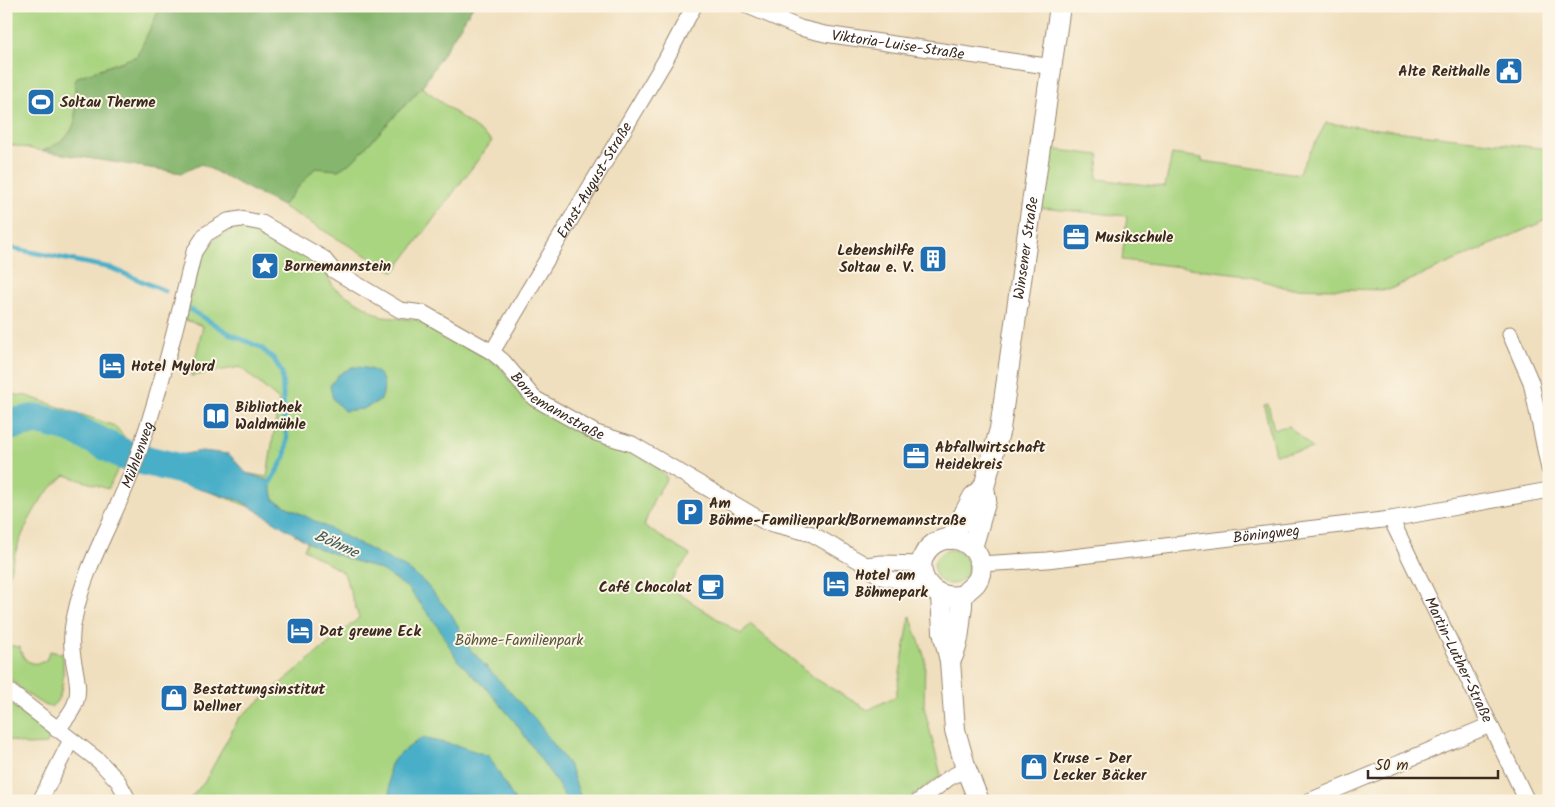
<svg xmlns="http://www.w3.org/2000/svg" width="1555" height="807" viewBox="0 0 1555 807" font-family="Kalam,sans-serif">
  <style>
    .green { fill: #a9d480; stroke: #727f4f }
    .forest { fill: #86b66e; stroke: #607046 }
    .water { fill: #49afc8; stroke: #426c73 }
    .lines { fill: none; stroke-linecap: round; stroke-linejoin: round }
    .stream { stroke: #49afc8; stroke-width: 5 }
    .river { stroke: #49afc8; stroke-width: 31 }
    .minor-casing { stroke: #96846e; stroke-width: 17 }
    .secondary-casing { stroke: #96846e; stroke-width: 22 }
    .minor { stroke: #fff; stroke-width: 15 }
    .secondary { stroke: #fff; stroke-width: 20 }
    .labels { text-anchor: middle; stroke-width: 4; stroke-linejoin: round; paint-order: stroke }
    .street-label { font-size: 15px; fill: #3b2a1e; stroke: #fcf5e5 }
    .poi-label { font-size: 15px; font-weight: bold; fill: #3b2a1e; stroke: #fcf5e5; text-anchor: start }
    .park-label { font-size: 15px; fill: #565436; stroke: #fcf5e5 }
    .water-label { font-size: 16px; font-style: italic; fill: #40595a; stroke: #fcf5e5 }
  </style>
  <rect width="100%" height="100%" fill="#fcf5e5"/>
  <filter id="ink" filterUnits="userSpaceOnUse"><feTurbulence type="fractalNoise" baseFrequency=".02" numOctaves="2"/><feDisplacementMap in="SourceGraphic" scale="10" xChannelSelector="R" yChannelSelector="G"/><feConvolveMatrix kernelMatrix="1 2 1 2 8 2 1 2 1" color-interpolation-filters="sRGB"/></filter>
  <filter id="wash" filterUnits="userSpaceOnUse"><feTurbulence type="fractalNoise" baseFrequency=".0096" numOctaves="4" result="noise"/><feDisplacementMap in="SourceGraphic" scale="20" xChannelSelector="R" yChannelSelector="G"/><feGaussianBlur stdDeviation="1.12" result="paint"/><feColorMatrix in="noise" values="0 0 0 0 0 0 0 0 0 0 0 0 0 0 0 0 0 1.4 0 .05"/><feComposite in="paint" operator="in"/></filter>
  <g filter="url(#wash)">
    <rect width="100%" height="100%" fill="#f0dfbe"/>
    <g class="green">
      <path d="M 6,6 L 161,6 L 137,56 L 75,78 L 75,126 L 62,143 L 43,151 L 6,144 Z"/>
      <path d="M 422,87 L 492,141 L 394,272 L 282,206 L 315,168 L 338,170 L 353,161 Z"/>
      <path d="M 1326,123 L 1549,149 L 1549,219 L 1388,290 L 1287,288 L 1240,274 L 1122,260 L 1127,216 L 1041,208 L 1050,149 L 1099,155 L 1097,179 L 1165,187 L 1172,154 L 1202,158 L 1202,161 L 1298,174 Z"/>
      <path d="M 234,228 L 250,228 L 267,232 L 320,263 L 334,288 L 382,317 L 419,320 L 499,365 L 523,398 L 607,446 L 626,448 L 659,468 L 667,478 L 654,499 L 644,526 L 690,555 L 669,583 L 679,594 L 741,634 L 750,624 L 816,679 L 868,710 L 896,696 L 910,616 L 925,658 L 924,707 L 941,775 L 905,801 L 188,801 L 205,781 L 239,718 L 359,618 L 344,573 L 304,549 L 313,531 L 171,477 L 118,469 L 108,489 L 65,475 C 58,482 49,489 43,497 C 24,524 11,559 6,591 L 6,394 L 27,396 L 115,426 L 126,439 L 158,453 L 196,464 L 267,477 L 279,400 L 240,367 L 191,376 L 203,326 L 185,320 L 203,249 L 219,236 Z"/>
      <path d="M 1268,404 L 1274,429 L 1289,426 L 1313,449 L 1275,454 L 1264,405 Z"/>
      <circle cx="951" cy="567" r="17"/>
      <path d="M 6,645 L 20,647 C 22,661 33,668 46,660 L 50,651 L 63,654 C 63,671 66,696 51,707 C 39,705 12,684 7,673 C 4,666 6,653 6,645 Z"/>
      <path d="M 6,701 L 50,735 L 47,744 L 27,745 L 6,739 Z"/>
    </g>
    <path class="forest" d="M 161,6 L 473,6 L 422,87 L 353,161 L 338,170 L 315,168 L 282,206 L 201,164 L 182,173 L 43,151 C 84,133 75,117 75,78 L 137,56 Z"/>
    <g class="water">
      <path d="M 352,367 C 375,367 390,374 381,400 L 363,409 L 344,411 L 333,399 L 330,386 L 338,375 Z"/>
      <path d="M 41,409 L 86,422 L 125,443 L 120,462 L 95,449 L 47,432 L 6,441 L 6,420 L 25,411 Z"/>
      <path d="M 158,451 L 179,455 L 202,451 L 229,454 L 246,473 L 270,481 L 274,500 L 408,569 L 425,583 L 452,615 L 470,649 L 536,720 L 570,767 L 582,801 L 567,801 L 557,783 L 515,722 L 486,688 L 458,661 L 437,625 L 408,588 L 381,570 L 317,548 L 241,501 L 153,476 Z"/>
      <path d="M 421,738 L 459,746 L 489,756 L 515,801 L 479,801 L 478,795 L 463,796 L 456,801 L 391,801 C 385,758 390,762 421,738 Z"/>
    </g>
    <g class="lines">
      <g class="stream">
        <path d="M 6,247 L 111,268 L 165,291"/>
        <path d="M 191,310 L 232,335 L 260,347 L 274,359 L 282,373 L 284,419 L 287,439 L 285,457 L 268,486"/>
      </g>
      <path class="river" d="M 6,425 L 37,419 L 72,428 L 127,456 L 197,473"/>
    </g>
  </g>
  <g filter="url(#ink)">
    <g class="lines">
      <defs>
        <g id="minor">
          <path id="s1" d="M 748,6 L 800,28 L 825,34 L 1053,67"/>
          <path d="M 1510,334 L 1531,382 L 1549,469"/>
          <path id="s2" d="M 492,352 L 666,59 L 694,6"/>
          <path id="s3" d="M 1391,519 L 1527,801"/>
          <path id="s4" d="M 980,564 L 1047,560 L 1391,519 L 1549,490"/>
          <path d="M 866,565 L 882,563 L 922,564"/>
          <path d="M 6,689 L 99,761 L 118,781 L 129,801"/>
          <path id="s5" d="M 57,730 C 64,721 73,712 76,701 C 81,685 73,666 72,649 C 71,637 72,626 75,615 C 85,566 113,521 131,474 C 158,402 176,327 194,252 L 206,234 L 228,221 L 241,219 L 262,223 L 323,258 L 333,270 L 400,310 L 423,313 L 492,352 L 503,361 L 534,398 L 596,433 L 632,444 L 765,522 L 812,534 L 866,565 L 880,577 L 928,586"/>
          <path d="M 40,801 L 71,740"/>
          <path d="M 919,801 L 949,778 L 966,769"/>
          <path d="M 1309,801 L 1490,725"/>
        </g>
        <g id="secondary">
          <path d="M 951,539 L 973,497 L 984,487"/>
          <path id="s6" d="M 972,548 L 986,500 L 984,487 L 1000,429 L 1060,6"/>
          <path d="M 941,595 L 943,632 L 950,661 L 955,730 L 966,769 L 979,801"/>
          <path d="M 950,661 C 960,645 959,625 962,606 C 962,603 962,597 964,595 C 968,587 977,587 980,574 C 985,549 957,530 935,543 C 905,563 929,605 963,595"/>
        </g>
      </defs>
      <use href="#minor" class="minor-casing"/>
      <use href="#secondary" class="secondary-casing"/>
      <use href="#minor" class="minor"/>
      <use href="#secondary" class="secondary"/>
    </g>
  </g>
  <defs>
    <symbol id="civic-square" viewBox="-11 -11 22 22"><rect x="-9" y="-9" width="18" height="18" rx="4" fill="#1f6fb2" stroke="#fcf5e5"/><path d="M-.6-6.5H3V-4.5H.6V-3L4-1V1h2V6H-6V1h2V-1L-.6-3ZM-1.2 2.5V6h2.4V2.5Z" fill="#fff"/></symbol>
    <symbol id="stadium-square" viewBox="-11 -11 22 22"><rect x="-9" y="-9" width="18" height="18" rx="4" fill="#1f6fb2" stroke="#fcf5e5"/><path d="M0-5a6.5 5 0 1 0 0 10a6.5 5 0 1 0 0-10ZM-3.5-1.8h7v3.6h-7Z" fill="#fff"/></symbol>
    <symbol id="office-square" viewBox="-11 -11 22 22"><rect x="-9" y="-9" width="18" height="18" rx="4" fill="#1f6fb2" stroke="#fcf5e5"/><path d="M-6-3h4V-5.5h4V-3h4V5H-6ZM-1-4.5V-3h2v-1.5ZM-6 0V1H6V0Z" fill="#fff"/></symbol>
    <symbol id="building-square" viewBox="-11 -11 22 22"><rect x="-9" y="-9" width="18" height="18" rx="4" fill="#1f6fb2" stroke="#fcf5e5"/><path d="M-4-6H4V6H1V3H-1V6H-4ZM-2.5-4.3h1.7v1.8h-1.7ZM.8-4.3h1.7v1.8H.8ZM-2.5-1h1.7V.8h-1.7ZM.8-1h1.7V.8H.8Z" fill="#fff"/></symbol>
    <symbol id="sight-square" viewBox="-11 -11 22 22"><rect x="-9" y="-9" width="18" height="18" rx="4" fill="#1f6fb2" stroke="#fcf5e5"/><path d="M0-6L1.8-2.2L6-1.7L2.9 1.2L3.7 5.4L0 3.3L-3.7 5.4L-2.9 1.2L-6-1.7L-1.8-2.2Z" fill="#fff"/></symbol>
    <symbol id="hotel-square" viewBox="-11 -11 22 22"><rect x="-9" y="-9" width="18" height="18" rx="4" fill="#1f6fb2" stroke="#fcf5e5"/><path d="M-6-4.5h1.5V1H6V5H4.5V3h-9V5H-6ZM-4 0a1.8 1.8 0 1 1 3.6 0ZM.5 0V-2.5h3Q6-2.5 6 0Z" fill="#fff"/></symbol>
    <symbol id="library-square" viewBox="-11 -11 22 22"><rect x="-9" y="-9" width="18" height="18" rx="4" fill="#1f6fb2" stroke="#fcf5e5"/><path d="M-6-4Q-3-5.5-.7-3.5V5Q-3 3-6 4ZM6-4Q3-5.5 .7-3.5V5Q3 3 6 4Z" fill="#fff"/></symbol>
    <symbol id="parking-square" viewBox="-11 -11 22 22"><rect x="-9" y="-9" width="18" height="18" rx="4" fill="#1f6fb2" stroke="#fcf5e5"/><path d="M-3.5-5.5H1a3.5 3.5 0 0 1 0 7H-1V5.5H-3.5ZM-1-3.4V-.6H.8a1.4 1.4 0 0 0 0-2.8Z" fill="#fff"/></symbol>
    <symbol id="cafe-square" viewBox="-11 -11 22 22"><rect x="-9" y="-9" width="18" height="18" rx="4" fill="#1f6fb2" stroke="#fcf5e5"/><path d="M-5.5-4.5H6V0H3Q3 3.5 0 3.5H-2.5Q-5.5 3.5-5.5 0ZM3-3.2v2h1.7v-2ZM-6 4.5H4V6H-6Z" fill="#fff"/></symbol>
    <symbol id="shop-square" viewBox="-11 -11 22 22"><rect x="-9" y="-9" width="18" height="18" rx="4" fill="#1f6fb2" stroke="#fcf5e5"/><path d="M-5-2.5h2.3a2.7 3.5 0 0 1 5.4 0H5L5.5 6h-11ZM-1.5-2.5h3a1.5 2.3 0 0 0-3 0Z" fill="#fff"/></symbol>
  </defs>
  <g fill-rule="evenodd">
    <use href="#civic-square" x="1493" y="55" width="32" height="32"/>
    <use href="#stadium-square" x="25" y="86" width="32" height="32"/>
    <use href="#office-square" x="1060" y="221" width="32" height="32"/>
    <use href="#building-square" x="917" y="243" width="32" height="32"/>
    <use href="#sight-square" x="249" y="250" width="32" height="32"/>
    <use href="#hotel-square" x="96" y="350" width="32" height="32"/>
    <use href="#library-square" x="200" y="400" width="32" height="32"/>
    <use href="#office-square" x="900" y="440" width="32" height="32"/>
    <use href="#parking-square" x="674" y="496" width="32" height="32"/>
    <use href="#hotel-square" x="820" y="568" width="32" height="32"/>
    <use href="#cafe-square" x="695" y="571" width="32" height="32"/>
    <use href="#hotel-square" x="284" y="615" width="32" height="32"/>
    <use href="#shop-square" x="158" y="682" width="32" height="32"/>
    <use href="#shop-square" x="1018" y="751" width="32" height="32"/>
  </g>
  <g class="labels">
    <g class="street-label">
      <text dy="5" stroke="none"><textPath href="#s1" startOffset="156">Viktoria-Luise-Straße</textPath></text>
      <text dy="5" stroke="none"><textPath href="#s2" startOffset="200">Ernst-August-Straße</textPath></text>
      <text dy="5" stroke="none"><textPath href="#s6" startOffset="306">Winsener Straße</textPath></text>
      <text dy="5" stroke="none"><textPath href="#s5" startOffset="939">Bornemannstraße</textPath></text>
      <text dy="5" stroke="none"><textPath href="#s5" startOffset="294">Mühlenweg</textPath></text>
      <text dy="5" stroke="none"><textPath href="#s4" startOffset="288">Böningweg</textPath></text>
      <text dy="5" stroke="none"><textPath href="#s3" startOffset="156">Martin-Luther-Straße</textPath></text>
    </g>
    <g class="poi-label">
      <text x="1490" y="76" text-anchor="end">Alte Reithalle</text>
      <text x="60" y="107">Soltau Therme</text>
      <text x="1095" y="242">Musikschule</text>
      <text x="914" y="255" text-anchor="end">Lebenshilfe<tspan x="914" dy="17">Soltau e. V.</tspan></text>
      <text x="284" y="271">Bornemannstein</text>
      <text x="131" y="371">Hotel Mylord</text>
      <text x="235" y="412">Bibliothek<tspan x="235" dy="17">Waldmühle</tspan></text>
      <text x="935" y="452">Abfallwirtschaft<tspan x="935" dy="17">Heidekreis</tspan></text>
      <text x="709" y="508">Am<tspan x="709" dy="17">Böhme-Familienpark/Bornemannstraße</tspan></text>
      <text x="855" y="580">Hotel am<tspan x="855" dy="17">Böhmepark</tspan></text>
      <text x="692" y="592" text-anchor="end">Café Chocolat</text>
      <text x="319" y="636">Dat greune Eck</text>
      <text x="193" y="694">Bestattungsinstitut<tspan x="193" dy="17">Wellner</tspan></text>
      <text x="1053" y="763">Kruse - Der<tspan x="1053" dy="17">Lecker Bäcker</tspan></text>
    </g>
    <g class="park-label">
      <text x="519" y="645">Böhme-Familienpark</text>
    </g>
    <g class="water-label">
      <text transform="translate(337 543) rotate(24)" y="6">Böhme</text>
    </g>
  </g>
  <rect width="1555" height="807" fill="none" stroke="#fcf5e5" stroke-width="25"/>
  <path d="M1368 770v8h130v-8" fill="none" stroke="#3b2a1e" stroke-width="2.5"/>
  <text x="1375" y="770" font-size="15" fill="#3b2a1e" stroke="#fcf5e5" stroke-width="4" paint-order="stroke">50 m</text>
</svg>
